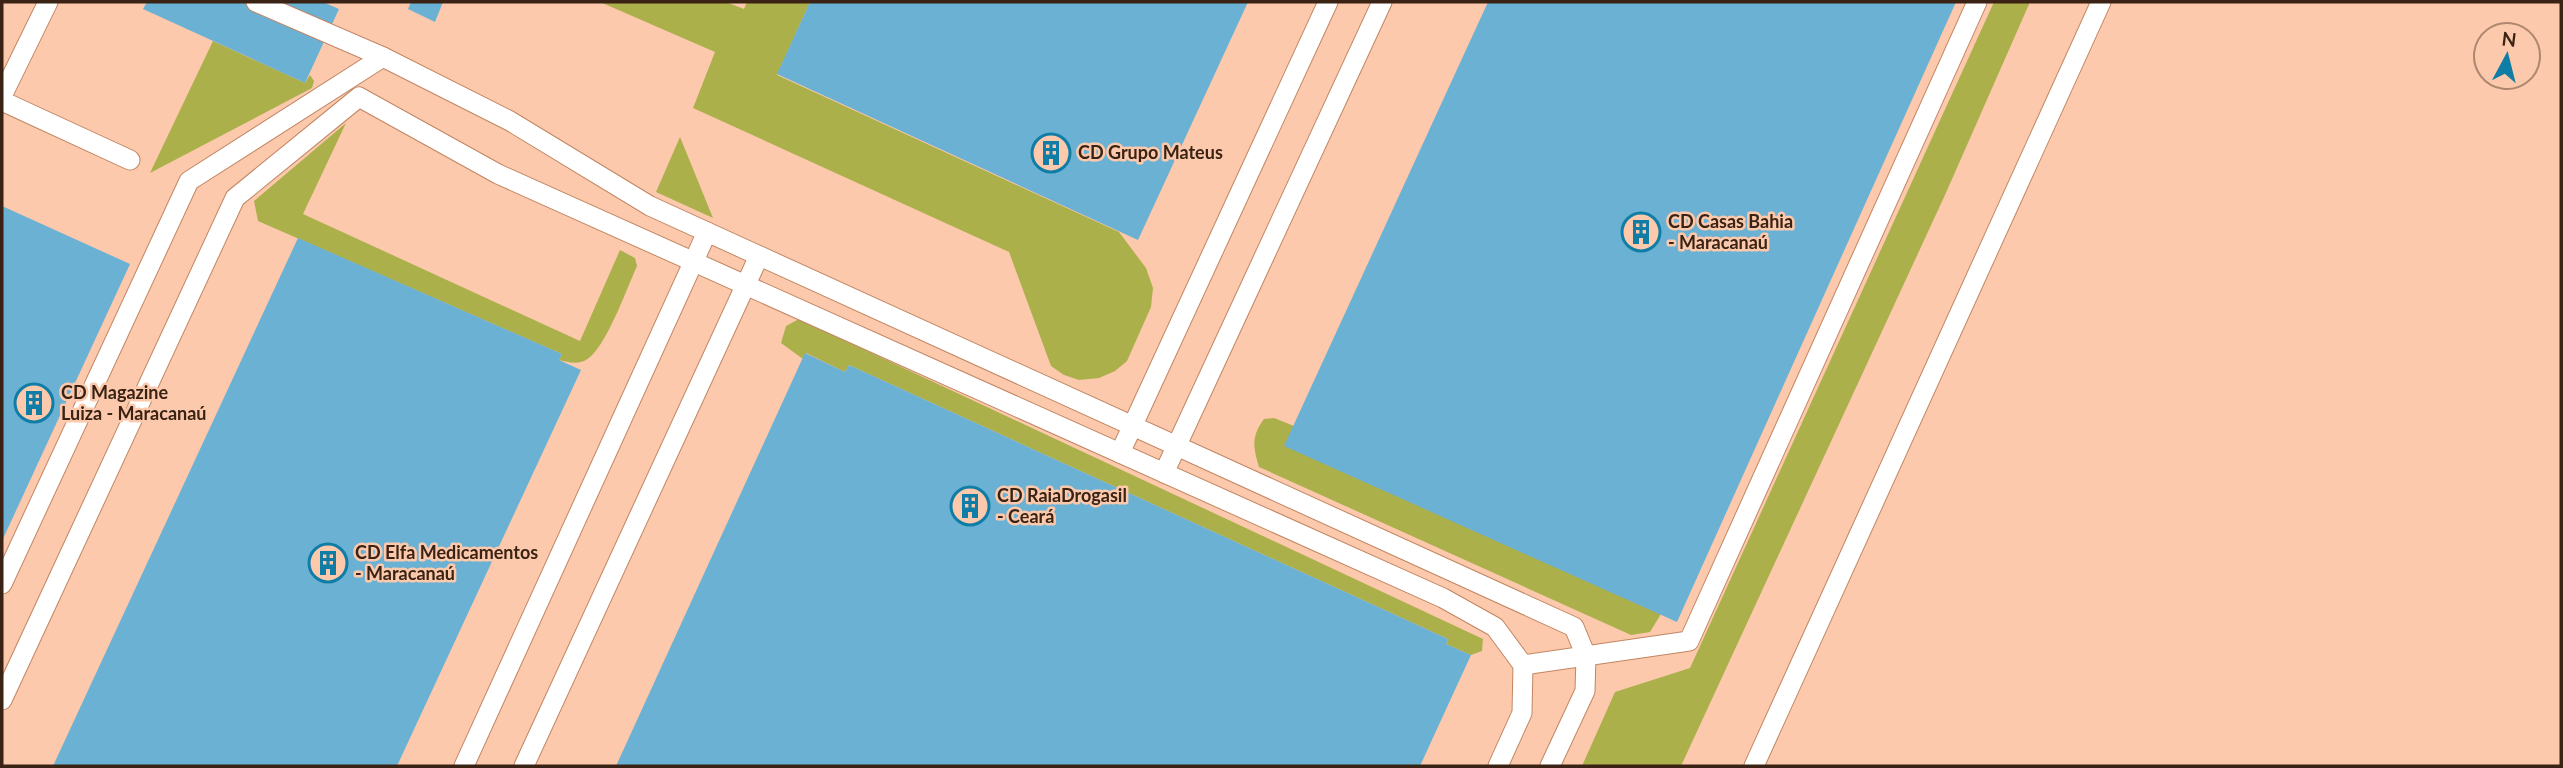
<svg xmlns="http://www.w3.org/2000/svg" width="2563" height="768" viewBox="0 0 2563 768" font-family="Lato,sans-serif">
  <style>
    .green { fill: #acb04b }
    .building { fill: #6bb1d4 }
    .lines { fill: none; stroke-linecap: round; stroke-linejoin: round }
    .lane-casing { stroke: #c18663; stroke-width: 21 }
    .lane { stroke: #fff; stroke-width: 19 }
    .labels { text-anchor: middle; stroke-width: 5; stroke-linejoin: round; paint-order: stroke }
    .poi-label { font-size: 18px; font-weight: bold; fill: #3a2314; stroke: #fcc9ac; text-anchor: start }
  </style>
  <rect width="100%" height="100%" fill="#fcc9ac"/>
  <g class="green">
    <path d="M 600,2 L 726,2 L 744,9 L 747,2 L 810,2 L 777,75 L 1119,232 L 1146,268 L 1153,288 L 1151,307 L 1127,361 L 1115,371 L 1099,378 L 1079,380 L 1064,375 L 1051,366 L 1009,252 L 693,108 L 715,52 Z"/>
    <path d="M 1994,2 L 2030,2 L 1945,195 L 1681,766 L 1582,766 L 1615,692 L 1690,668 Z"/>
    <path d="M 213,41 L 305,83 L 310,75 L 314,81 L 312,88 L 150,173 Z"/>
    <path d="M 346,123 L 303,214 L 580,341 L 620,250 L 635,258 L 637,266 C 627,288 605,350 586,360 C 577,365 568,362 559,360 L 562,354 L 258,221 L 254,201 Z"/>
    <path d="M 680,137 L 713,218 L 656,192 Z"/>
    <path d="M 799,319 L 1483,639 L 1482,651 L 1471,655 L 1446,644 L 1448,639 L 849,365 L 845,372 L 806,353 L 803,359 L 781,343 L 786,326 Z"/>
    <path d="M 1274,418 L 1294,426 L 1661,614 L 1650,632 L 1631,635 L 1259,467 C 1253,448 1251,436 1264,419 Z"/>
  </g>
  <g class="building">
    <path d="M 147,2 L 323,2 L 339,9 L 305,83 L 143,9 Z"/>
    <path d="M 411,2 L 443,2 L 435,22 L 408,9 Z"/>
    <path d="M 810,2 L 1248,2 L 1138,240 L 777,74 Z"/>
    <path d="M 1488,2 L 1956,2 L 1677,622 L 1284,446 Z"/>
    <path d="M 2,206 L 130,264 L 2,541 Z"/>
    <path d="M 298,238 L 562,354 L 559,360 L 581,370 L 397,766 L 53,766 Z"/>
    <path d="M 805,353 L 845,372 L 849,365 L 1448,639 L 1446,644 L 1471,655 L 1420,766 L 616,766 Z"/>
  </g>
  <g class="lines">
    <defs>
      <g id="lane">
        <path d="M 256,2 L 383,57 L 510,121 L 650,206 L 1574,627 L 1586,656 L 1585,691 L 1550,766"/>
        <path d="M 2,96 L 48,2"/>
        <path d="M 2,101 L 130,160"/>
        <path d="M 1120,453 L 1328,2"/>
        <path d="M 1164,473 L 1382,2"/>
        <path d="M 2,584 L 189,181 L 383,57"/>
        <path d="M 1523,665 L 1689,641 L 1977,2"/>
        <path d="M 2,700 L 235,198 L 359,97 L 498,174 L 1443,598 L 1495,627 L 1523,665 L 1522,713 L 1498,766"/>
        <path d="M 464,766 L 707,232"/>
        <path d="M 524,766 L 759,256"/>
        <path d="M 1754,766 L 2101,2"/>
      </g>
    </defs>
    <use href="#lane" class="lane-casing"/>
    <use href="#lane" class="lane"/>
  </g>
  <defs>
    <symbol id="building-ring" viewBox="-11 -11 22 22"><circle r="9.5" fill="#fcc9ac" stroke="#107da6" stroke-width="1.5"/><path d="M-4-6H4V6H1V3H-1V6H-4ZM-2.5-4.3h1.7v1.8h-1.7ZM.8-4.3h1.7v1.8H.8ZM-2.5-1h1.7V.8h-1.7ZM.8-1h1.7V.8H.8Z" fill="#107da6"/></symbol>
  </defs>
  <g fill-rule="evenodd">
    <use href="#building-ring" x="1029" y="131" width="44" height="44"/>
    <use href="#building-ring" x="1619" y="210" width="44" height="44"/>
    <use href="#building-ring" x="12" y="381" width="44" height="44"/>
    <use href="#building-ring" x="948" y="484" width="44" height="44"/>
    <use href="#building-ring" x="306" y="541" width="44" height="44"/>
  </g>
  <g class="labels">
    <g class="poi-label">
      <text x="1078" y="159">CD Grupo Mateus</text>
      <text x="1668" y="228">CD Casas Bahia<tspan x="1668" dy="21">- Maracanaú</tspan></text>
      <text x="61" y="399">CD Magazine<tspan x="61" dy="21">Luiza - Maracanaú</tspan></text>
      <text x="997" y="502">CD RaiaDrogasil<tspan x="997" dy="21">- Ceará</tspan></text>
      <text x="355" y="559">CD Elfa Medicamentos<tspan x="355" dy="21">- Maracanaú</tspan></text>
    </g>
  </g>
  <rect width="2563" height="768" fill="none" stroke="#3a2314" stroke-width="7"/>
  <g transform="translate(2507 56) rotate(7)"><circle r="33" fill="#fcc9ac" stroke="#ae876f" stroke-width="2"/>
  <path d="M0-5L12 26L0 18L-12 26Z" fill="#107da6"/>
  <text y="-10" font-size="19" font-weight="bold" text-anchor="middle" fill="#3a2314">N</text>
  </g>
</svg>
